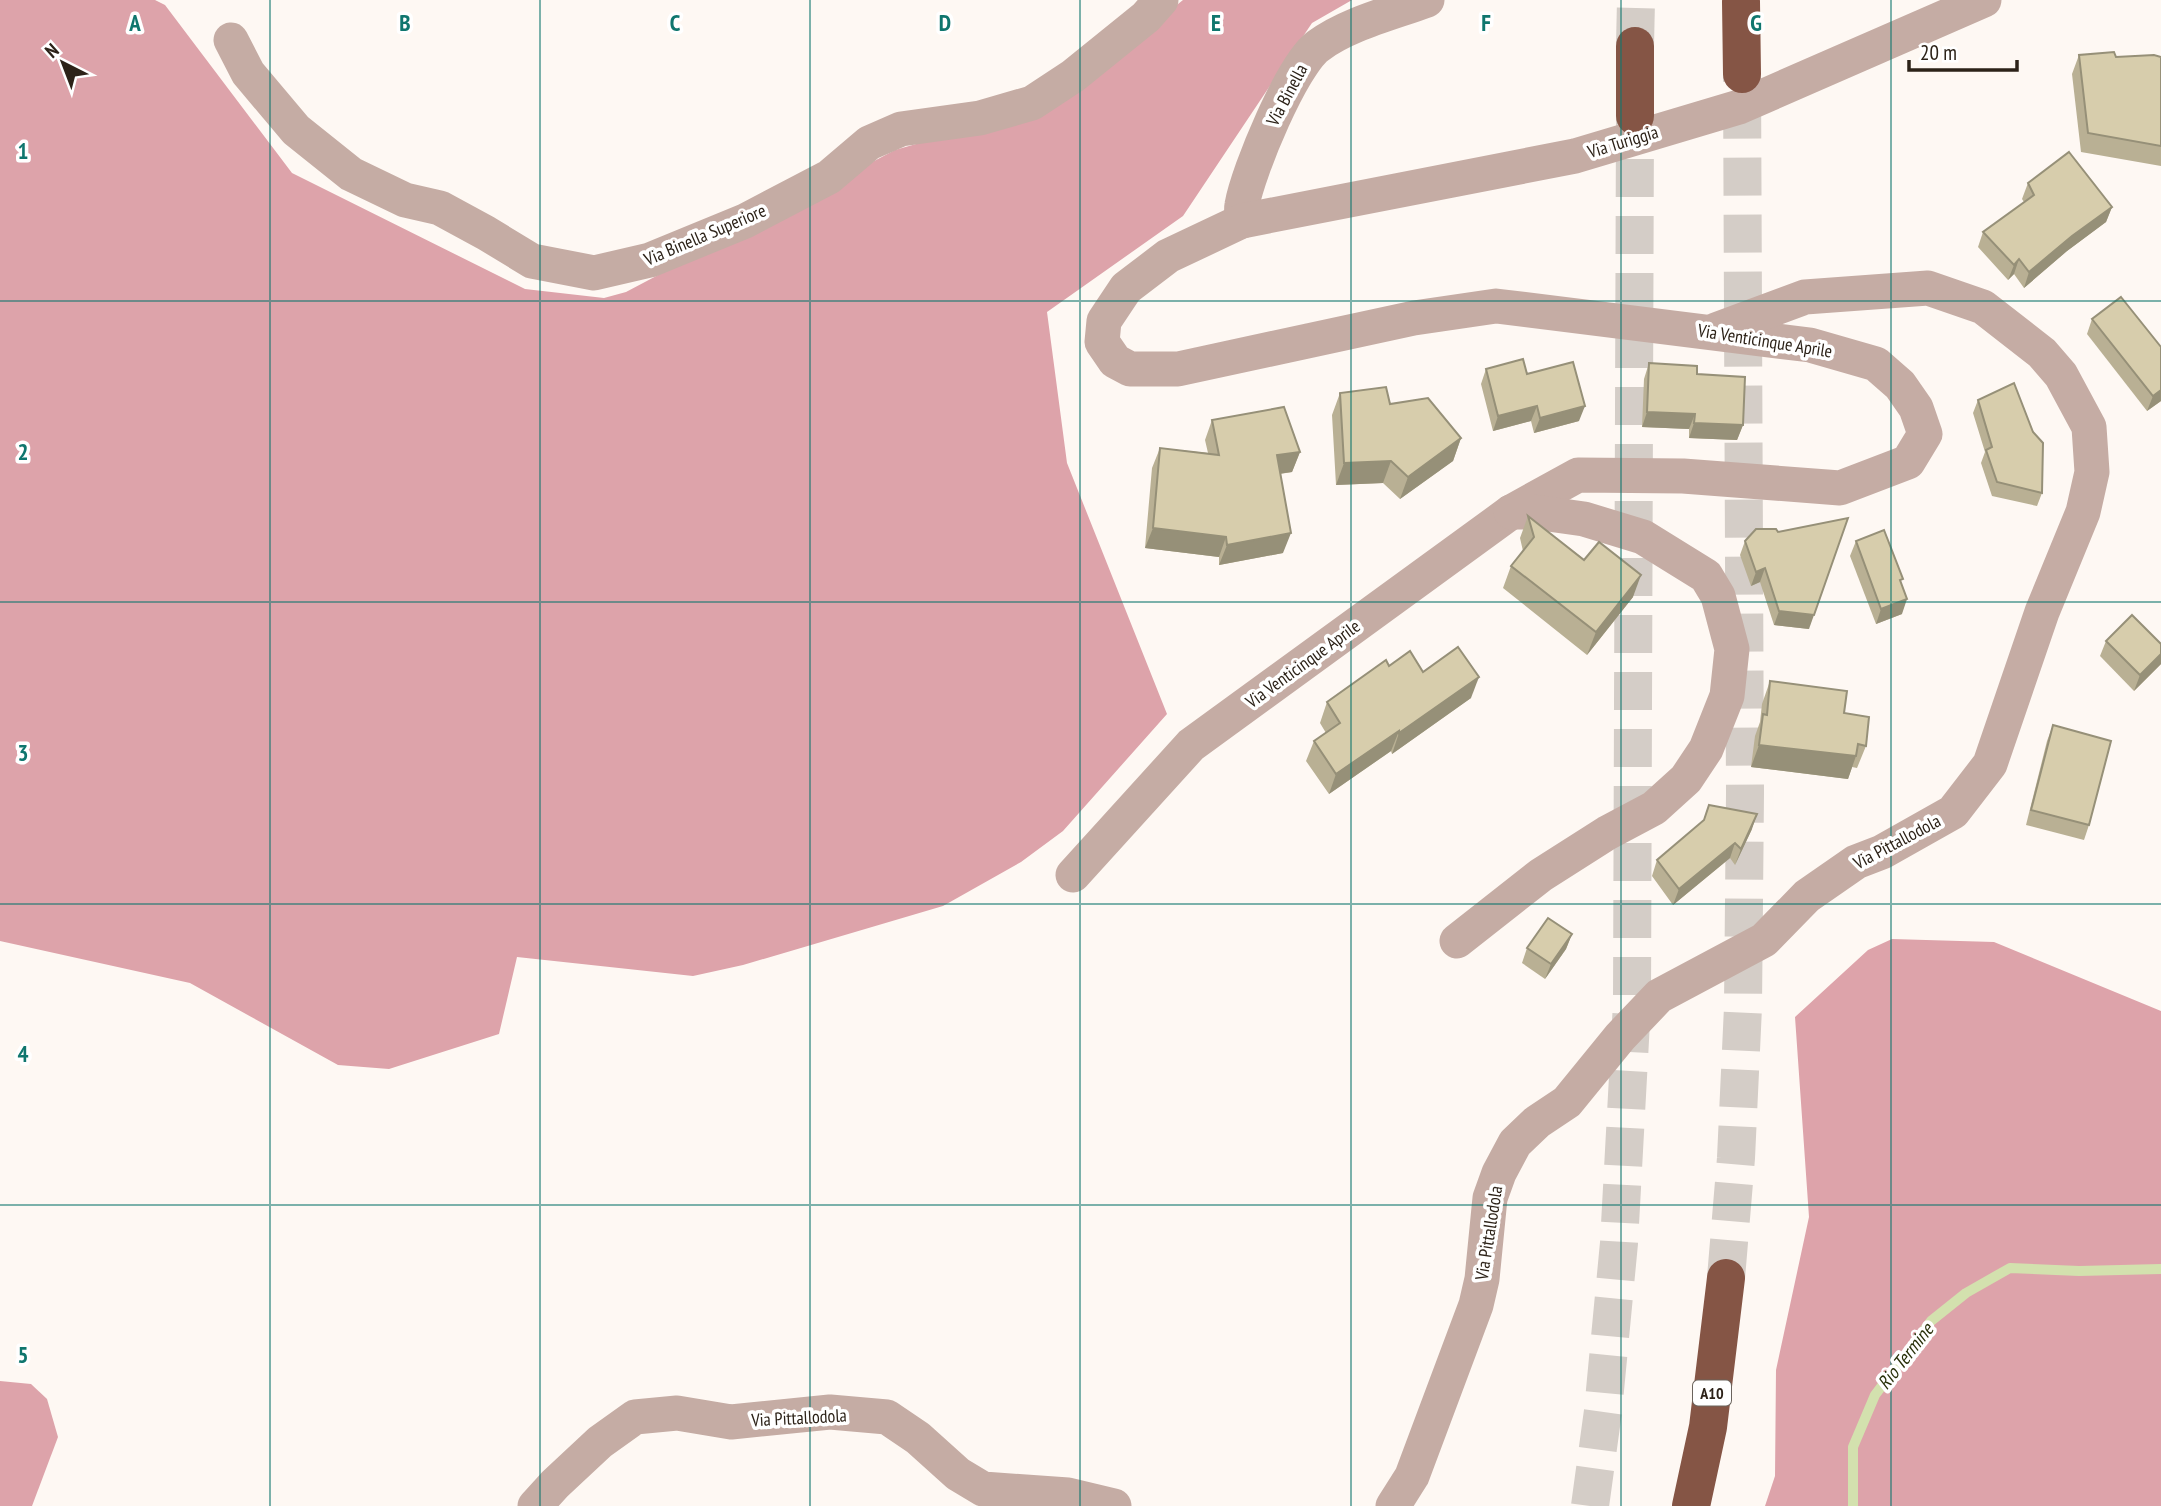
<svg xmlns="http://www.w3.org/2000/svg" width="2161" height="1506" viewBox="0 0 2161 1506" font-family="'PT Sans Narrow',sans-serif">
  <style>
    .forest { fill: #dda3aa }
    .lines { fill: none; stroke-linecap: round; stroke-linejoin: round }
    .stream { stroke: #d3e1ae; stroke-width: 10 }
    .motorway-tunnel { stroke: #d4cdc7; stroke-width: 38; stroke-dasharray: 38 19; stroke-linecap: butt }
    .minor { stroke: #c5aca4; stroke-width: 35 }
    .motorway { stroke: #855545; stroke-width: 38 }
    .wall { fill: #b9b094 }
    .shaded-wall { fill: #969078 }
    .building { fill: #d7cdac; stroke: #969078; stroke-width: 2 }
    .grid { fill: none; stroke: #0f766e; stroke-width: 2; stroke-opacity: 0.55 }
    .labels { text-anchor: middle; stroke-width: 7; stroke-linejoin: round; paint-order: stroke }
    .shield { fill: #fff; stroke: #6b645d; stroke-width: 2 }
    .shield-label { font-size: 16px; font-weight: bold; fill: #2c2218 }
    .street-label { font-size: 18px; fill: #2c2218; stroke: #fff }
    .water-label { font-size: 19px; font-style: italic; fill: #283009; stroke: #fff }
    .grid-label { font-size: 23px; text-anchor: middle; font-weight: bold; fill: #0f766e; stroke: #fff; stroke-width: 7; stroke-linejoin: round; paint-order: stroke }
  </style>
  <rect width="100%" height="100%" fill="#fef8f3"/>
  <g class="forest">
    <path d="M 0,0 L 155,0 L 165,5 L 292,173 L 525,289 L 604,298 L 626,292 L 895,150 L 1053,105 L 1183,0 L 1352,0 L 1312,23 L 1183,216 L 1047,312 L 1067,463 L 1167,714 L 1063,831 L 1021,862 L 943,906 L 743,965 L 693,976 L 517,957 L 499,1034 L 389,1069 L 338,1065 L 190,983 L 0,941 Z"/>
    <path d="M 1892,939 L 1994,942 L 2161,1011 L 2161,1506 L 1765,1506 L 1775,1476 L 1776,1370 L 1809,1217 L 1795,1017 L 1868,950 Z"/>
    <path d="M 0,1381 L 31,1384 L 47,1399 L 58,1437 L 32,1506 L 0,1506 Z"/>
  </g>
  <g class="lines">
    <path class="stream" d="M 1853,1506 L 1853,1447 L 1875,1395 L 1931,1321 L 1966,1293 L 2010,1268 L 2079,1271 L 2161,1269"/>
    <g class="motorway-tunnel">
      <path d="M 1635,46 L 1636,0"/>
      <path d="M 1726,1278 L 1736,1158 L 1743,1007 L 1745,793 L 1742,74"/>
      <path d="M 1590,1506 L 1603,1411 L 1619,1243 L 1632,1003 L 1635,116"/>
    </g>
    <g class="minor">
      <path d="M 231,40 L 248,73 L 296,130 L 351,174 L 405,200 L 440,208 L 486,233 L 532,261 L 594,273 L 650,260 L 745,221 L 829,177 L 869,143 L 901,129 L 980,118 L 1032,103 L 1073,76 L 1146,17 L 1161,0"/>
      <path d="M 1242,221 C 1242,215 1241,210 1242,205 C 1248,171 1292,65 1318,46 C 1347,24 1392,13 1427,0"/>
      <path d="M 1073,875 L 1191,745 L 1511,512 L 1578,475 L 1683,476 L 1840,488 L 1908,462 L 1925,434 L 1916,408 L 1900,385 L 1876,364 L 1810,345 L 1496,306 L 1414,318 L 1178,369 L 1130,369 L 1115,361 L 1102,342 L 1104,321 L 1126,288 L 1168,256 L 1242,221 L 1575,156 L 1739,107 L 1984,0"/>
      <path d="M 1457,941 L 1541,875 L 1607,833 L 1654,808 L 1686,779 L 1706,749 L 1727,696 L 1732,649 L 1718,596 L 1706,576 L 1643,537 L 1584,519 L 1534,512 L 1511,512"/>
      <path d="M 535,1506 L 555,1484 L 600,1442 L 635,1417 L 677,1413 L 731,1422 L 830,1412 L 887,1417 L 918,1438 L 958,1474 L 983,1489 L 1068,1495 L 1114,1506"/>
      <path d="M 1393,1506 L 1412,1476 L 1476,1305 L 1482,1279 L 1490,1198 L 1499,1173 L 1515,1143 L 1537,1122 L 1567,1102 L 1620,1037 L 1659,996 L 1764,940 L 1807,896 L 1856,862 L 1882,852 L 1953,812 L 1990,764 L 2042,612 L 2083,512 L 2092,472 L 2089,427 L 2061,375 L 2042,353 L 1983,307 L 1928,288 L 1805,297 L 1716,330"/>
    </g>
    <g class="motorway">
      <path d="M 1741,2 L 1742,74"/>
      <path d="M 1635,116 L 1635,46"/>
      <path d="M 1691,1506 L 1708,1427 L 1726,1278"/>
    </g>
  </g>
  <g class="wall">
    <path d="M 2079,55 L 2116,57 L 2161,57 L 2161,166 L 2081,152 L 2072,74 Z"/>
    <path d="M 2028,183 L 2112,207 L 2106,222 L 2067,251 L 2024,288 L 2014,274 L 2008,280 L 1978,247 L 1983,232 L 2024,202 L 2022,199 Z"/>
    <path d="M 2092,319 L 2161,401 L 2147,411 L 2087,334 Z"/>
    <path d="M 1649,363 L 1697,374 L 1743,425 L 1737,440 L 1689,438 L 1689,429 L 1642,427 L 1644,379 Z"/>
    <path d="M 1486,369 L 1527,374 L 1579,421 L 1534,433 L 1531,421 L 1493,431 L 1481,384 Z"/>
    <path d="M 1340,393 L 1390,404 L 1461,438 L 1453,461 L 1400,499 L 1383,483 L 1336,485 L 1332,415 Z"/>
    <path d="M 1978,400 L 2042,493 L 2037,506 L 1992,496 L 1981,463 L 1985,452 L 1973,413 Z"/>
    <path d="M 1212,420 L 1300,452 L 1292,472 L 1280,474 L 1283,553 L 1219,565 L 1219,557 L 1145,548 L 1152,468 L 1160,448 L 1208,453 L 1205,440 Z"/>
    <path d="M 1528,516 L 1633,597 L 1587,655 L 1503,588 L 1511,566 L 1523,551 L 1520,538 Z"/>
    <path d="M 1745,541 L 1809,629 L 1774,625 L 1760,582 L 1751,586 L 1740,555 Z"/>
    <path d="M 1856,541 L 1901,583 L 1902,614 L 1876,624 L 1850,556 Z"/>
    <path d="M 2106,641 L 2161,664 L 2134,691 L 2100,656 Z"/>
    <path d="M 1389,666 L 1423,672 L 1471,698 L 1392,754 L 1391,751 L 1329,794 L 1306,761 L 1314,741 L 1326,733 L 1320,723 L 1327,702 Z"/>
    <path d="M 1770,681 L 1844,713 L 1866,746 L 1857,768 L 1852,767 L 1848,779 L 1751,767 L 1755,736 L 1760,722 L 1762,704 Z"/>
    <path d="M 2053,725 L 2089,825 L 2084,840 L 2026,825 L 2047,741 Z"/>
    <path d="M 1752,829 L 1735,865 L 1730,858 L 1673,905 L 1652,876 L 1657,860 Z"/>
    <path d="M 1572,934 L 1566,949 L 1545,979 L 1522,963 L 1527,948 Z"/>
  </g>
  <g class="shaded-wall">
    <path d="M 2112,207 L 2106,222 L 2067,251 L 2024,288 L 2029,272 L 2072,236 Z"/>
    <path d="M 2019,259 L 2014,274 L 2008,280 L 2014,265 Z"/>
    <path d="M 2161,390 L 2161,401 L 2147,411 L 2153,396 Z"/>
    <path d="M 1537,406 L 1531,421 L 1493,431 L 1498,416 Z"/>
    <path d="M 1585,406 L 1579,421 L 1534,433 L 1540,418 Z"/>
    <path d="M 1647,412 L 1695,414 L 1689,429 L 1642,427 Z"/>
    <path d="M 1694,423 L 1743,425 L 1737,440 L 1689,438 Z"/>
    <path d="M 1461,438 L 1453,461 L 1400,499 L 1408,477 Z"/>
    <path d="M 1300,452 L 1292,472 L 1270,475 L 1277,455 Z"/>
    <path d="M 1391,461 L 1383,483 L 1336,485 L 1344,463 Z"/>
    <path d="M 1153,528 L 1226,537 L 1219,557 L 1145,548 Z"/>
    <path d="M 1291,533 L 1283,553 L 1219,565 L 1227,545 Z"/>
    <path d="M 1765,568 L 1760,582 L 1751,586 L 1756,572 Z"/>
    <path d="M 1641,575 L 1633,597 L 1587,655 L 1596,632 Z"/>
    <path d="M 1907,599 L 1902,614 L 1876,624 L 1881,609 Z"/>
    <path d="M 1779,611 L 1814,615 L 1809,629 L 1774,625 Z"/>
    <path d="M 2161,654 L 2161,664 L 2134,691 L 2140,675 Z"/>
    <path d="M 1479,677 L 1471,698 L 1392,754 L 1399,733 Z"/>
    <path d="M 1399,731 L 1391,751 L 1329,794 L 1336,774 Z"/>
    <path d="M 1759,745 L 1856,756 L 1848,779 L 1751,767 Z"/>
    <path d="M 1757,814 L 1752,829 L 1735,865 L 1741,849 Z"/>
    <path d="M 1735,843 L 1730,858 L 1673,905 L 1679,889 Z"/>
    <path d="M 1572,934 L 1566,949 L 1545,979 L 1551,964 Z"/>
  </g>
  <g class="building">
    <path d="M 2114,52 L 2116,57 L 2154,55 L 2161,57 L 2161,146 L 2088,133 L 2079,55 Z"/>
    <path d="M 2069,152 L 2112,207 L 2072,236 L 2029,272 L 2019,259 L 2014,265 L 1983,232 L 2034,195 L 2028,183 Z"/>
    <path d="M 2121,297 L 2161,347 L 2161,390 L 2153,396 L 2092,319 Z"/>
    <path d="M 1523,359 L 1527,374 L 1573,362 L 1585,406 L 1540,418 L 1537,406 L 1498,416 L 1486,369 Z"/>
    <path d="M 1649,363 L 1697,366 L 1697,374 L 1745,377 L 1743,425 L 1694,423 L 1695,414 L 1647,412 Z"/>
    <path d="M 2014,383 L 2033,432 L 2043,443 L 2042,493 L 1997,482 L 1986,450 L 1992,447 L 1978,400 Z"/>
    <path d="M 1386,387 L 1390,404 L 1428,398 L 1461,438 L 1408,477 L 1391,461 L 1344,463 L 1340,393 Z"/>
    <path d="M 1284,407 L 1300,452 L 1277,455 L 1291,533 L 1227,545 L 1226,537 L 1153,528 L 1160,448 L 1219,455 L 1212,420 Z"/>
    <path d="M 1528,516 L 1584,560 L 1599,542 L 1641,575 L 1596,632 L 1511,566 L 1534,537 Z"/>
    <path d="M 1848,518 L 1814,615 L 1779,611 L 1765,568 L 1756,572 L 1745,541 L 1756,529 L 1776,529 L 1778,532 Z"/>
    <path d="M 1884,530 L 1903,579 L 1900,580 L 1907,599 L 1881,609 L 1856,541 Z"/>
    <path d="M 2132,615 L 2161,644 L 2161,654 L 2140,675 L 2106,641 Z"/>
    <path d="M 1458,647 L 1479,677 L 1399,733 L 1399,731 L 1336,774 L 1314,741 L 1340,723 L 1327,702 L 1386,660 L 1389,666 L 1410,651 L 1423,672 Z"/>
    <path d="M 1770,681 L 1847,691 L 1844,713 L 1869,717 L 1866,746 L 1858,744 L 1856,756 L 1759,745 L 1763,714 L 1767,715 Z"/>
    <path d="M 2053,725 L 2111,741 L 2089,825 L 2031,810 Z"/>
    <path d="M 1709,805 L 1757,814 L 1741,849 L 1735,843 L 1679,889 L 1657,860 L 1704,820 Z"/>
    <path d="M 1548,918 L 1572,934 L 1551,964 L 1527,948 Z"/>
  </g>
  <path class="grid" d="M 270,0 L 270,1506M 540,0 L 540,1506M 810,0 L 810,1506M 1080,0 L 1080,1506M 1351,0 L 1351,1506M 1621,0 L 1621,1506M 1891,0 L 1891,1506M 0,301 L 2161,301M 0,602 L 2161,602M 0,904 L 2161,904M 0,1205 L 2161,1205"/>
  <g class="labels">
    <rect class="shield" x="1693" y="1380.5" width="38" height="25" rx="5"/>
    <g class="shield-label">
      <text x="1712" y="1399">A10</text>
    </g>
    <g class="street-label">
      <text transform="translate(1287 95) rotate(-62)" y="6">Via Binella</text>
      <text transform="translate(1623 142) rotate(-17)" y="6">Via Turiggia</text>
      <text transform="translate(705 235) rotate(-23)" y="6">Via Binella Superiore</text>
      <text transform="translate(1765 341) rotate(9)" y="6">Via Venticinque Aprile</text>
      <text transform="translate(1303 664) rotate(-36)" y="6">Via Venticinque Aprile</text>
      <text transform="translate(1897 842) rotate(-28)" y="6">Via Pittallodola</text>
      <text transform="translate(1489 1233) rotate(-81)" y="6">Via Pittallodola</text>
      <text transform="translate(799 1418) rotate(-3)" y="6">Via Pittallodola</text>
    </g>
    <g class="water-label">
      <text transform="translate(1905 1356) rotate(-52)" y="7">Rio Termine</text>
    </g>
  </g>
  <g class="grid-label">
    <text x="135" y="31">A</text>
    <text x="405" y="31">B</text>
    <text x="675" y="31">C</text>
    <text x="945" y="31">D</text>
    <text x="1216" y="31">E</text>
    <text x="1486" y="31">F</text>
    <text x="1756" y="31">G</text>
    <text x="23" y="159">1</text>
    <text x="23" y="460">2</text>
    <text x="23" y="761">3</text>
    <text x="23" y="1062">4</text>
    <text x="23" y="1363">5</text>
  </g>
  <g transform="translate(63 63) rotate(318)" stroke="#ffffff" stroke-width="5" paint-order="stroke">
  <path d="M0-5L12 26L0 18L-12 26Z" fill="#2c2218"/>
  <text y="-10" font-size="19" font-weight="bold" text-anchor="middle" fill="#2c2218">N</text>
  </g>
  <path d="M1909 60v10h108v-10" fill="none" stroke="#2c2218" stroke-width="3.5"/>
  <text x="1920" y="60" font-size="21" fill="#2c2218" stroke="#ffffff" stroke-width="5" paint-order="stroke">20 m</text>
</svg>
